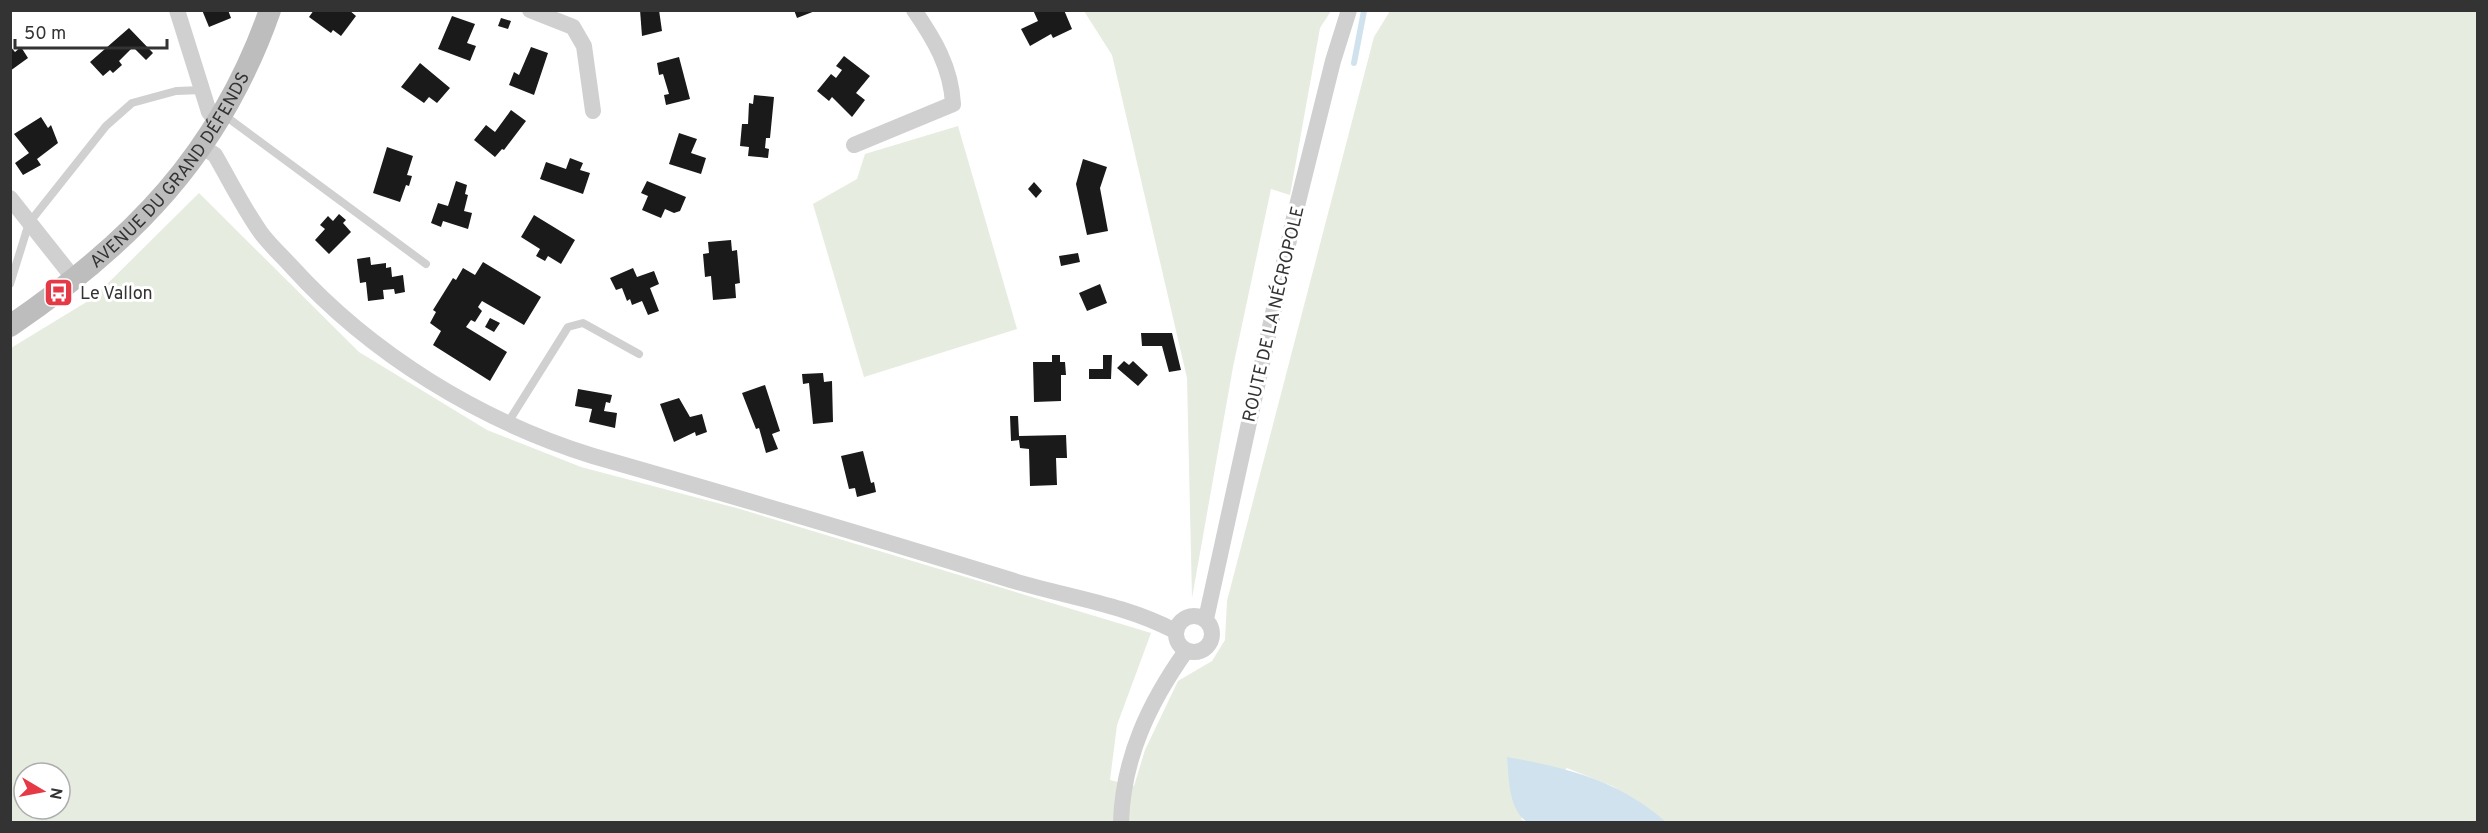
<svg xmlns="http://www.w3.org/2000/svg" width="2488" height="833" viewBox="0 0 2488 833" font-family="Overpass,sans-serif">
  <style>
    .green { fill: #e6ecdf; fill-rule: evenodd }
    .water { fill: #cfe2ee }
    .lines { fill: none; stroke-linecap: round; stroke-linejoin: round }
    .stream { stroke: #cfe2ee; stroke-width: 6 }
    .building { fill: #1a1a1a }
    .lane { stroke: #d0d0d0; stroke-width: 8 }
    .street { stroke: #d0d0d0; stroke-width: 16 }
    .secondary { stroke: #bdbdbd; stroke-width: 22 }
    .labels { text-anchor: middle; stroke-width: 6; stroke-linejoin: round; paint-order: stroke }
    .street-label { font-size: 18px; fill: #333; stroke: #fff }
    .poi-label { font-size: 18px; fill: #333; stroke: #fff; text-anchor: start }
  </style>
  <rect width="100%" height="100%" fill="#fff"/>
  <g class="green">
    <path d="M 1084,11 L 1331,11 L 1320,28 L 1290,195 L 1271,189 L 1233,367 L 1192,598 L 1187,378 L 1112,55 Z"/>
    <path d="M 1390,11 L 2477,11 L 2477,822 L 1666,822 L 1612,786 L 1567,768 L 1521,819 L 1527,822 L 11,822 L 11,348 L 93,298 L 199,193 L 359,352 L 487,430 L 581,467 L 740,509 L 1151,633 L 1117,725 L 1110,780 L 1134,786 L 1145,750 L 1178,681 L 1212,661 L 1225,640 L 1227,601 L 1374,37 ZM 24,773 L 60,773 L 60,809 L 24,809 Z"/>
    <path d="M 958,126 L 1017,329 L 864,377 L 813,204 L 857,179 L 865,154 Z"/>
  </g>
  <path class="water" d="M 1507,757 C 1568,768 1618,780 1666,822 L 1527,822 C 1508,809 1509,777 1507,757 Z"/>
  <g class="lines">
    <path class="stream" d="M 1354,63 L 1364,11"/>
  </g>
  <g class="building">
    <path d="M 202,10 L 228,10 L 231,18 L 209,27 Z"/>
    <path d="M 314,10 L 349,10 L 356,16 L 341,36 L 333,30 L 331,33 L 309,17 Z"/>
    <path d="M 640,10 L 659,10 L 662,31 L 642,36 Z"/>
    <path d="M 794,10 L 815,10 L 815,11 L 797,18 Z"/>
    <path d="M 1033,10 L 1064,10 L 1072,29 L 1053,38 L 1051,34 L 1030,46 L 1021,29 L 1038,21 Z"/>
    <path d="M 452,16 L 475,24 L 467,43 L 476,46 L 470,61 L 438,49 Z"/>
    <path d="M 501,18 L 511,21 L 508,29 L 498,26 Z"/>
    <path d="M 129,28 L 153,53 L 146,60 L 133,47 L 119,61 L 122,65 L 113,73 L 110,70 L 103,76 L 90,62 Z"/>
    <path d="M 10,46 L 15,52 L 21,47 L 28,58 L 10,71 Z"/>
    <path d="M 531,47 L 548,53 L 534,95 L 509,85 L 514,72 L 519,75 Z"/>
    <path d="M 844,56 L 870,76 L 856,93 L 865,100 L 852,117 L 832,97 L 829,101 L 817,91 L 831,74 L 836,78 L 842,70 L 836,66 Z"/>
    <path d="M 679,57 L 690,99 L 666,105 L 664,95 L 669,94 L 663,74 L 659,75 L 657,63 Z"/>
    <path d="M 420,63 L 450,88 L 437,103 L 429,97 L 424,103 L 401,87 Z"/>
    <path d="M 754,95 L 774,97 L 770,138 L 766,138 L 765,148 L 769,149 L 768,158 L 748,156 L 749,147 L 740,146 L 742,124 L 748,124 L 749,103 L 753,104 Z"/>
    <path d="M 511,110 L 526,121 L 504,150 L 502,149 L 495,157 L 474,140 L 486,125 L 495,132 Z"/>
    <path d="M 41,117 L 48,128 L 51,125 L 58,143 L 37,159 L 41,165 L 23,175 L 15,163 L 29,153 L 14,134 Z"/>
    <path d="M 679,133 L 697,139 L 691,153 L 706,158 L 701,174 L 669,164 Z"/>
    <path d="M 387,147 L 413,156 L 407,175 L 412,176 L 409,186 L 406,185 L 400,202 L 373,193 Z"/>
    <path d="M 570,158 L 583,163 L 580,170 L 590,173 L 583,194 L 540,179 L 546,162 L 566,169 Z"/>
    <path d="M 1083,159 L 1107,167 L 1100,188 L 1108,231 L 1087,235 L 1076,184 Z"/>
    <path d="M 456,181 L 467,185 L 465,194 L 468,195 L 464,211 L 472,213 L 468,229 L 443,221 L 441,227 L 431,223 L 438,203 L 448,206 Z"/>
    <path d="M 647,181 L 686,197 L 680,211 L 674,213 L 665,209 L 661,218 L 642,210 L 648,196 L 641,193 Z"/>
    <path d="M 1034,182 L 1042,191 L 1036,198 L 1028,189 Z"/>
    <path d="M 339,214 L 346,220 L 343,223 L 351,232 L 329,254 L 315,240 L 325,229 L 320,225 L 328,216 L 333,221 Z"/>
    <path d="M 534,215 L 575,240 L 561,264 L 548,256 L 545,261 L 536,256 L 540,249 L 521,237 Z"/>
    <path d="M 731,240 L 732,251 L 737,250 L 740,283 L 735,284 L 736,298 L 713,300 L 711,276 L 705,277 L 703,254 L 709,253 L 708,242 Z"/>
    <path d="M 1078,253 L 1080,262 L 1061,266 L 1059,256 Z"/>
    <path d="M 370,257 L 371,265 L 386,263 L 386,268 L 391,267 L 392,277 L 403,275 L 405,292 L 395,294 L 394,289 L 383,290 L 384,299 L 368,301 L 366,282 L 360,283 L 357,259 Z"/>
    <path d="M 483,262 L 541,297 L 524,325 L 482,301 L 478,307 L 482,311 L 475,322 L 471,320 L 466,327 L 507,352 L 490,381 L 433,345 L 441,331 L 430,323 L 436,312 L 433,310 L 453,278 L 456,280 L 463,268 L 475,275 Z"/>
    <path d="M 633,268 L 637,277 L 654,271 L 659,284 L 650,288 L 659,311 L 648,315 L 642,301 L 632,305 L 630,299 L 627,301 L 622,288 L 616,290 L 610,278 Z"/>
    <path d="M 1100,284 L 1107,303 L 1087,311 L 1079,293 Z"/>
    <path d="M 490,318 L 500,323 L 494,332 L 485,327 Z"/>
    <path d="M 1141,333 L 1172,333 L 1181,370 L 1169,372 L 1162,346 L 1142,346 Z"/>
    <path d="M 1052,355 L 1060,355 L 1060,362 L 1065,362 L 1066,375 L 1061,375 L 1061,401 L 1034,402 L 1033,362 L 1052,362 Z"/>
    <path d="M 1103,355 L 1112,355 L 1111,379 L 1089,379 L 1089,369 L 1103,369 Z"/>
    <path d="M 1124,361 L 1129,365 L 1133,361 L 1148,375 L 1138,386 L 1117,368 Z"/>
    <path d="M 823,373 L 824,382 L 832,381 L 833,422 L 813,424 L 809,383 L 803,384 L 802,374 Z"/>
    <path d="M 765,385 L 780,431 L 772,434 L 778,449 L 766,453 L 759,428 L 756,429 L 742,393 Z"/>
    <path d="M 578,389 L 612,395 L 610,403 L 606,402 L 604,411 L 617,413 L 615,428 L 589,422 L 592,409 L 575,406 Z"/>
    <path d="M 679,398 L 690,417 L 702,414 L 707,432 L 696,436 L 695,432 L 674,442 L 660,404 Z"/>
    <path d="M 1010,416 L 1018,416 L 1019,436 L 1066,435 L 1067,458 L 1056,458 L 1057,485 L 1030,486 L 1029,449 L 1020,448 L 1019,440 L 1011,441 Z"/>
    <path d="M 863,451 L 871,483 L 874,482 L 876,492 L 857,497 L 855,488 L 849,489 L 841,456 Z"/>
  </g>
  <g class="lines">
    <g class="lane">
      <path d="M 224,115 L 426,264"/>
      <path d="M 10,284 L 29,223 L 106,126 L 132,103 L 176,91 L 202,90"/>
      <path d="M 507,424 L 568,327 L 583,323 L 639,354"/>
    </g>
    <g class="street">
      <path d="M 177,10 L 209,112 L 218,124"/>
      <path d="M 530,10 L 573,27 L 584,46 L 593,111"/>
      <path d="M 854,145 L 953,104 C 951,67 934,39 914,10"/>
      <path d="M 203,147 L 215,155 C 230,181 244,209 261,233 C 270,245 282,256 292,267 C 371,354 480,421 593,456 C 733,496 872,537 1011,580 C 1066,597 1124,604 1175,631"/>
      <path d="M 10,198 L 75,280"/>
      <circle cx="1194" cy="634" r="18"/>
      <path d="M 1206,619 L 1293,222 L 1333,61 L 1349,10"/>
      <path d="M 1121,822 C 1123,758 1149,703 1186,651"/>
    </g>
    <path class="secondary" id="s1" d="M 10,326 C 133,242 220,153 270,10"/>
  </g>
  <defs>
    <symbol id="bus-square" viewBox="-11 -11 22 22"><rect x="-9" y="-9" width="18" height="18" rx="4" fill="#e63946" stroke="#fff"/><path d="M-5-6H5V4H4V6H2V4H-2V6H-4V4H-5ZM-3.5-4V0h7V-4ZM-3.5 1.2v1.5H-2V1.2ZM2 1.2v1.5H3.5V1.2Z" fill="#fff"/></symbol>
  </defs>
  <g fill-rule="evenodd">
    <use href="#bus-square" x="42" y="276" width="33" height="33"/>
  </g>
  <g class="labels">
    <g class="street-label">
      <text dy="6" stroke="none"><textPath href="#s1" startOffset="226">AVENUE DU GRAND DÉFENDS</textPath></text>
      <text transform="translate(1273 314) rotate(-77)" y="6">ROUTE DE LA NÉCROPOLE</text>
    </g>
    <g class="poi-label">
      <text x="80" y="299">Le Vallon</text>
    </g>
  </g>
  <rect width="2488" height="833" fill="none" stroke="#333333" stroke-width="24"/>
  <g transform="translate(42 791) rotate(100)"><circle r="28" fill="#ffffff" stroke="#adadad" stroke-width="1.5"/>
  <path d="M0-4.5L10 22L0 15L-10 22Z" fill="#e63946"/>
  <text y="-9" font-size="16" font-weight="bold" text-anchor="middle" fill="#333333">N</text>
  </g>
  <path d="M15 39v9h152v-9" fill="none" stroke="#333333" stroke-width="3"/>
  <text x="24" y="39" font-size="18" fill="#333333" stroke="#ffffff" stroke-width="4.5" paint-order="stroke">50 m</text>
</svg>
